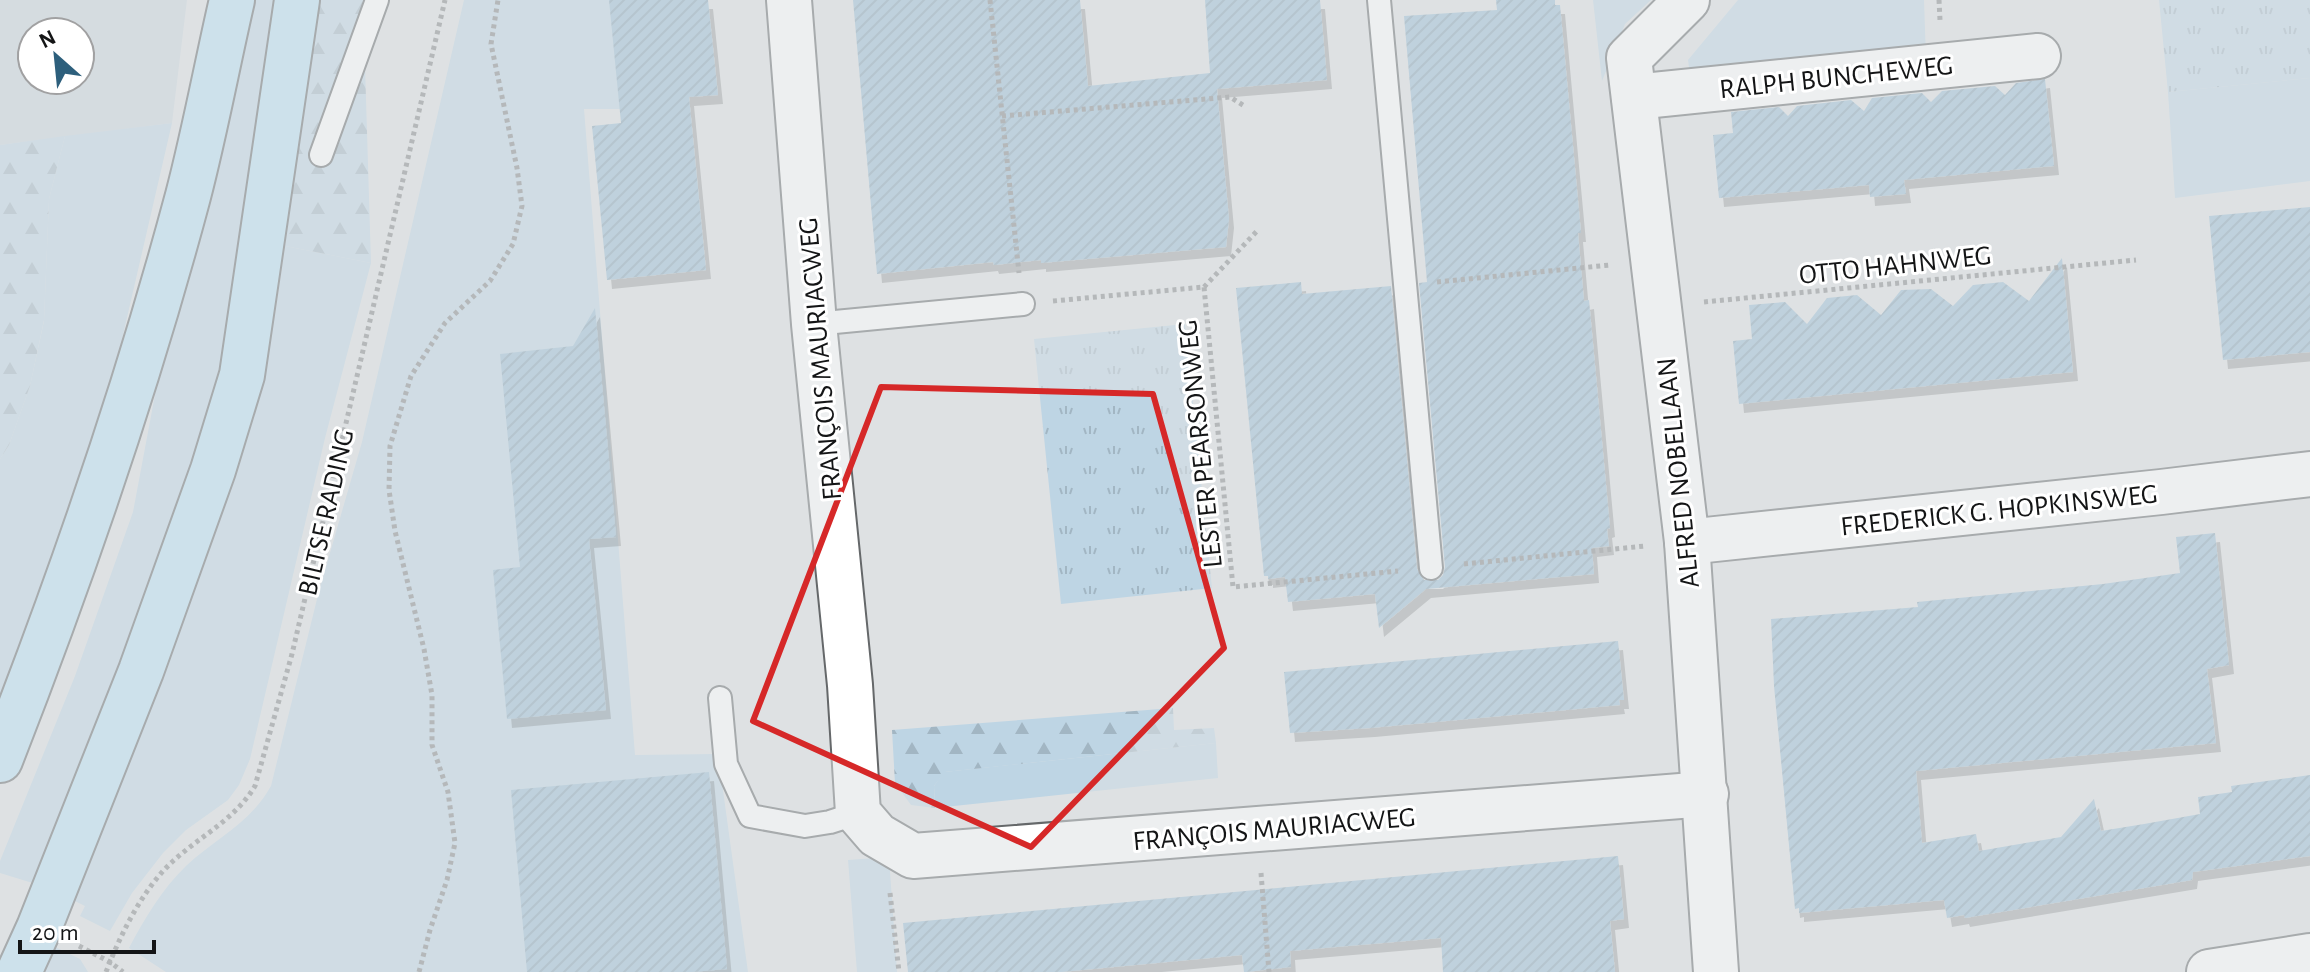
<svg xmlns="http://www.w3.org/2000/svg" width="2310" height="972" viewBox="0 0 2310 972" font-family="'Alegreya Sans',sans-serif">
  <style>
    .built { fill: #cbd5dc; fill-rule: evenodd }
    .grass { fill: #bed5e4 }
    .forest { fill: url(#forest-firs) }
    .park { fill: url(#park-tufts) }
    .building { fill: url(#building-hatch); filter: url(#shadow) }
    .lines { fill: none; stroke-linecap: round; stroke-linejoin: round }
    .lane-casing { stroke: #65686a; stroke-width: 26 }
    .street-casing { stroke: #65686a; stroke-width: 48 }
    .secondary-casing { stroke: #65686a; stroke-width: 48 }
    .path { stroke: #838687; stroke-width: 5; stroke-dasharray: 4 4; stroke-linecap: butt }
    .lane { stroke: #fff; stroke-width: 22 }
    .street { stroke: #fff; stroke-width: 44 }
    .secondary { stroke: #b8e1f3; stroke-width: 44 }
    .marked { fill: none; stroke: #d62828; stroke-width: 6; stroke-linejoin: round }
    .labels { text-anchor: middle; stroke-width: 6; stroke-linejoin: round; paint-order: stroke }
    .street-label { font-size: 28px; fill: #141516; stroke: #fff }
  </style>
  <defs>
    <pattern id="forest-firs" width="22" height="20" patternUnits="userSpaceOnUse" patternTransform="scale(2)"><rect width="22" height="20" fill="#bed5e4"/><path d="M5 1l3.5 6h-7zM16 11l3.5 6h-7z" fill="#a2b6c3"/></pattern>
    <pattern id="park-tufts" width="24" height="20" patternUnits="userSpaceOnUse" patternTransform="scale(2)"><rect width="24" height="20" fill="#bed5e4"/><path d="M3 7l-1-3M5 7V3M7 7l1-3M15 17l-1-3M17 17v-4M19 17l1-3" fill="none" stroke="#a2b6c3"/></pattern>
    <pattern id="building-hatch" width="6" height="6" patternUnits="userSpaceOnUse" patternTransform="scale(2)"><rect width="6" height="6" fill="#9abdd4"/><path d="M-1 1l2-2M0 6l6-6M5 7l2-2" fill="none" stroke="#84a2b5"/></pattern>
    <filter id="shadow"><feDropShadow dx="5" dy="9" stdDeviation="0" flood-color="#0004"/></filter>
  </defs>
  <rect width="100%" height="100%" fill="#dee1e3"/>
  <path class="built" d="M 0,0 L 187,0 L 172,123 L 0,145 ZM 32,32 L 80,32 L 80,80 L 32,80 Z"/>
  <g class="grass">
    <path d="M 251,0 L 280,0 L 229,362 L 170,536 L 39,885 L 0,873 L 0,861 L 75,676 L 133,512 L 160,368 Z"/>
    <path d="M 464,0 L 616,0 L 625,109 L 584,109 L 635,755 L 718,754 L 748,972 L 166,972 L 129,948 C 145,918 162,889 186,866 C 217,837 249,825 271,786 L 319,591 L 362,442 Z"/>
    <path d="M 1593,0 L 1651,0 L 1625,24 L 1602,81 Z"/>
    <path d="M 1738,0 L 1924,0 L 1926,59 L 1691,81 L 1688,60 Z"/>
    <path d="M 2310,78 L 2310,181 L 2175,198 L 2168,92 Z"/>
    <path d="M 172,123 L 101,430 L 0,707 L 0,459 L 9,445 L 30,386 L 44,321 L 49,199 L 65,136 Z"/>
    <path d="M 285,246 L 371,263 L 325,438 L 250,759 L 239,785 L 228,800 L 186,830 L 163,853 L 132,893 L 110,931 L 80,916 L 85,906 L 67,897 L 229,485 L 275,315 Z"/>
    <path d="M 1216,743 L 1218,778 L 935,808 L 934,786 L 944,772 Z"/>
    <path d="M 889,857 L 897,972 L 857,972 L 848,860 Z"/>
    <path d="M 51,945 L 80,959 L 88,972 L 37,972 Z"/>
  </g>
  <g class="forest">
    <path d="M 319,0 L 363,0 L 371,263 L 285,246 Z"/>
    <path d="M 65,136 L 49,199 L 44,320 L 30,386 L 9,445 L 0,459 L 0,145 Z"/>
    <path d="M 1173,708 L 1174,730 L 1214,728 L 1216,743 L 945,772 L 934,786 L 935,808 L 911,805 L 895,783 L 892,730 Z"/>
  </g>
  <g class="park">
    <path d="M 2159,0 L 2310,0 L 2310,78 L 2168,92 Z"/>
    <path d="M 1185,324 L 1212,588 L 1061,604 L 1034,339 Z"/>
  </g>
  <g class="building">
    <path d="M 609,0 L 708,0 L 718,95 L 689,97 L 706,270 L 607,280 L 592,126 L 621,123 Z"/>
    <path d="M 853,0 L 1080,0 L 1088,86 L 1210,73 L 1205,0 L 1320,0 L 1327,80 L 1217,89 L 1229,219 L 1226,247 L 1041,263 L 1041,260 L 994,265 L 993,262 L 877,274 Z"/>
    <path d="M 1496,0 L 1555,0 L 1555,5 L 1560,5 L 1581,233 L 1578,233 L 1584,301 L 1589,300 L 1610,528 L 1607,529 L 1609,546 L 1592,548 L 1594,574 L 1426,589 L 1379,628 L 1375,594 L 1288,602 L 1285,577 L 1268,579 L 1268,576 L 1264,576 L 1236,288 L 1301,282 L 1302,294 L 1391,286 L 1417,569 L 1424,580 L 1438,580 L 1443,575 L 1445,567 L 1419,283 L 1427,282 L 1404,16 L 1497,10 Z"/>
    <path d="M 2045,79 L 2054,166 L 1904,180 L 1906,194 L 1870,197 L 1869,185 L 1719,198 L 1713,135 L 1733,133 L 1731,112 L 1779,107 L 1788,116 L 1797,106 L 1851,100 L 1864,111 L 1872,98 L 1922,93 L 1931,102 L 1942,91 L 1995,86 L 2005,95 L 2016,83 Z"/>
    <path d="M 2310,207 L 2310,352 L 2223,360 L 2209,216 Z"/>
    <path d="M 2062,258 L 2073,372 L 1739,404 L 1733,341 L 1752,339 L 1749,305 L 1785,302 L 1807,324 L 1827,298 L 1857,295 L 1881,315 L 1901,290 L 1931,289 L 1953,306 L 1973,285 L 2003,282 L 2029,301 Z"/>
    <path d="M 595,308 L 616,537 L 589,539 L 606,710 L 507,719 L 493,570 L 520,567 L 500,354 L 573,346 Z"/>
    <path d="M 2215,533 L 2229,665 L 2207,669 L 2216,743 L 1916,771 L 1922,843 L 1976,834 L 1979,851 L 2061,837 L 2094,799 L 2101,831 L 2144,824 L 2200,814 L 2198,797 L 2232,792 L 2231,786 L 2310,775 L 2310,856 L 2193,872 L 2192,880 L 1965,918 L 1964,915 L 1947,918 L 1944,900 L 1799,913 L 1799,908 L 1795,909 L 1774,686 L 1771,619 L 1918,607 L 1917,602 L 2103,584 L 2180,573 L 2176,537 Z"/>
    <path d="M 1618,641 L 1624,700 L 1619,700 L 1620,705 L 1370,728 L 1290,733 L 1284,672 Z"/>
    <path d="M 709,772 L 727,969 L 691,972 L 527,972 L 511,790 Z"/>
    <path d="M 1618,856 L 1624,919 L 1610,921 L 1615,972 L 1443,972 L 1441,938 L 1290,951 L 1291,967 L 1246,972 L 1244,972 L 1242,955 L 1061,972 L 908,972 L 903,923 Z"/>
  </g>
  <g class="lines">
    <defs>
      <g id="lane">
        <path d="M 1379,0 L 1431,568"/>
        <path d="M 321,155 L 377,0"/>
        <path d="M 814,324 L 1023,304"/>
        <path d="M 720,698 L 726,764 L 750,816 L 805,826 L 830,822 L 858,813"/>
      </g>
      <g id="street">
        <path d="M 789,0 L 814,324 L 850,685 L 858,813 L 877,835 L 913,856 L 1706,794"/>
        <path d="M 1687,0 L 1629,58 L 1687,542 L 1716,972"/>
        <path d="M 1634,97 L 2038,56"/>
        <path d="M 1687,542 L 2161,492 L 2310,474"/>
        <path d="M 2209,972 L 2310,956"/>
      </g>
      <g id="secondary">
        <path d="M 0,760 C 72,576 137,387 188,196 C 205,131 217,65 232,0"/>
        <path d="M 19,972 L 39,928 L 141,671 L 213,470 L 242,375 L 297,0"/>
      </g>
    </defs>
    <use href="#lane" class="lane-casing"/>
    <use href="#street" class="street-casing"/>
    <use href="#secondary" class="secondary-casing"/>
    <g class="path">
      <path d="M 990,0 L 1019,273"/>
      <path d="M 1939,0 L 1940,20"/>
      <path d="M 1002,116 L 1230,97 L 1246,107"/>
      <path d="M 1437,282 L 1610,265"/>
      <path d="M 1204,287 L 1258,230"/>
      <path d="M 1053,301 L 1204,287 L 1233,587 L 1398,571"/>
      <path d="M 1704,302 L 2136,260"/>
      <path d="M 1464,564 L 1645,546"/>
      <path d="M 1261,873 L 1269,972"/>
      <path d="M 890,893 L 899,972"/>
      <path d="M 79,946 L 110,962 L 123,972"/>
      <path d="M 106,972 C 120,936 138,899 164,870 C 193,839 233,823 255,786 L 292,654 L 445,0"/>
      <path d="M 419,972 L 430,930 L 447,880 L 455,843 L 448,792 L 432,745 L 432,695 L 424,649 L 395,531 L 389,490 L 390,446 L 411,376 L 445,323 L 490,281 L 513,244 L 522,206 L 517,168 L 491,44 L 498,0"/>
    </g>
    <use href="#lane" class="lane"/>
    <use href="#street" class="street"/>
    <use href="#secondary" class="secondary"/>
  </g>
  <path d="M0 0H2310V972H0ZM 881,387 L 1153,394 L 1224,648 L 1031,847 L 753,721 Z" fill="#dee1e3" fill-opacity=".55" fill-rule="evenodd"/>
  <path class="marked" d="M 881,387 L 1153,394 L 1224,648 L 1031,847 L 753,721 Z"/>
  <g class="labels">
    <g class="street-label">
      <text transform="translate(1836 76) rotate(-6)" y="10">RALPH BUNCHEWEG</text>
      <text transform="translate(1895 264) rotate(-6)" y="10">OTTO HAHNWEG</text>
      <text transform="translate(819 359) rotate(-95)" y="10">FRANÇOIS MAURIACWEG</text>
      <text transform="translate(1199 444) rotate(-96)" y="10">LESTER PEARSONWEG</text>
      <text transform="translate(1677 473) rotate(-96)" y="10">ALFRED NOBELLAAN</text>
      <text transform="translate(1999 509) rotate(-6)" y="10">FREDERICK G. HOPKINSWEG</text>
      <text transform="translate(325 512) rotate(-77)" y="10">BILTSE RADING</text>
      <text transform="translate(1274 828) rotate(-5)" y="10">FRANÇOIS MAURIACWEG</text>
    </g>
  </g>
  <g transform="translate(56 56) rotate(333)"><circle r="38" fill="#ffffff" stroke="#a1a1a2" stroke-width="2"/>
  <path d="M0-6L14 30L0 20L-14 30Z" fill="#2d5f7c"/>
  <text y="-12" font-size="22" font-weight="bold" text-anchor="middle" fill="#141516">N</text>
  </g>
  <path d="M20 940v12h134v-12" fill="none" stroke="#141516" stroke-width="4"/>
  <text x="32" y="940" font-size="24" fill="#141516" stroke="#ffffff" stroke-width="6" paint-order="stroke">20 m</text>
</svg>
